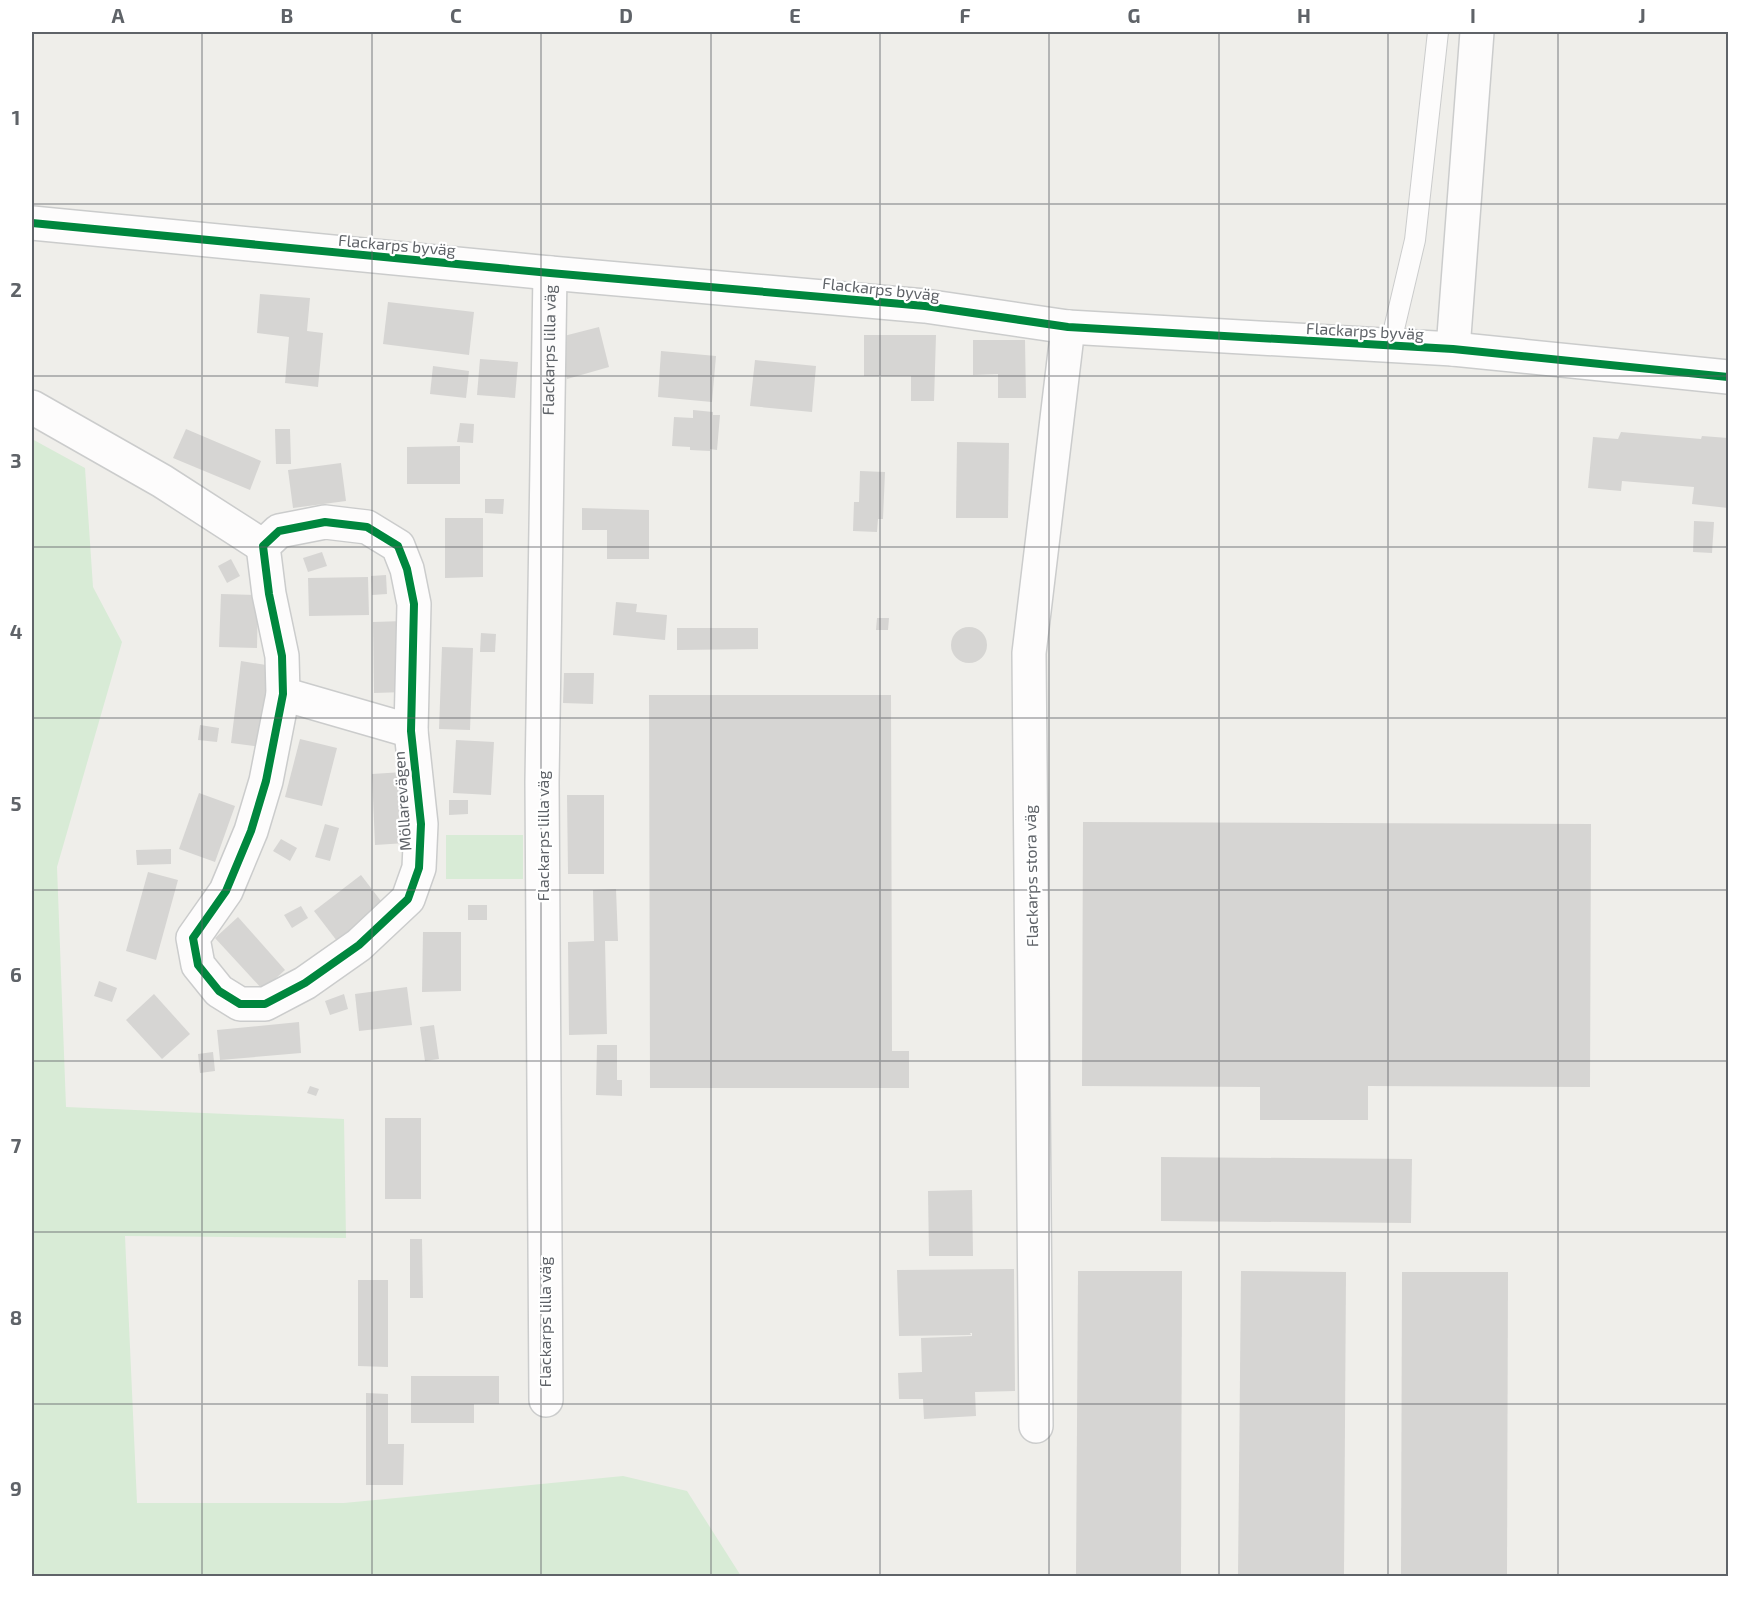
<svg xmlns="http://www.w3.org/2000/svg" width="1760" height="1608" viewBox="0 0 1760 1608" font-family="'Exo 2',sans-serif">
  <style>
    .green { fill: #d8ebd6 }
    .building { fill: #d6d5d3 }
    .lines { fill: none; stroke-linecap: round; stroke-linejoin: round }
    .service-casing { stroke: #cbcccc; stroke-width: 22 }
    .minor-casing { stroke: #cbcccc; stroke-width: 36 }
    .service { stroke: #fdfcfc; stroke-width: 20 }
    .minor { stroke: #fdfcfc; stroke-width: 33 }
    .cycleway-casing { stroke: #fff; stroke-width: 11 }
    .cycleway { stroke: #00873e; stroke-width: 8 }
    .grid { fill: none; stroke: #5f6368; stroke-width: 1.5; stroke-opacity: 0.55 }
    .labels { text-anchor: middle; stroke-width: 4.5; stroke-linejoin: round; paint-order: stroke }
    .street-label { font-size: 16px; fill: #5f6368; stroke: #fff }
    .neatline { fill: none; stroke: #5f6368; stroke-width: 2 }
    .grid-label { font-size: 20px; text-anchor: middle; font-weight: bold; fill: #5f6368 }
  </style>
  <rect width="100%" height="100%" fill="#efeeea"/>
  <g class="green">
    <path d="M 32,439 L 85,468 L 93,587 L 122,642 L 57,867 L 66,1107 L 344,1119 L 346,1238 L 125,1236 L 137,1503 L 344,1503 L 623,1476 L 687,1491 L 741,1576 L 32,1576 Z"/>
    <rect x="446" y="835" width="77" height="44"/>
  </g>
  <g class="building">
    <path d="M 260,294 L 310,298 L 307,331 L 323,333 L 318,387 L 285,383 L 289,337 L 257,333 Z"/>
    <path d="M 388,302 L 474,312 L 469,355 L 383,344 Z"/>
    <path d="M 599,327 L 609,367 L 567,379 L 556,338 Z"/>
    <path d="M 864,335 L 936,335 L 934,401 L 911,401 L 911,376 L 864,376 Z"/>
    <path d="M 973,340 L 1025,340 L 1026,398 L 998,398 L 998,374 L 973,375 Z"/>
    <path d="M 661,351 L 716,356 L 712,402 L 658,397 Z"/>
    <path d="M 480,359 L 518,362 L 515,398 L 477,395 Z"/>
    <path d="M 755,360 L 816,366 L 812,412 L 750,406 Z"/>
    <path d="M 433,366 L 469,371 L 466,398 L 430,394 Z"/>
    <path d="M 693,410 L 713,412 L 713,415 L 720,415 L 717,450 L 710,449 L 710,451 L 690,450 L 690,447 L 672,446 L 674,417 L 693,418 Z"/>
    <path d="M 460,423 L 474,424 L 473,443 L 457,442 Z"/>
    <path d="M 186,429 L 261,461 L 250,490 L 173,458 Z"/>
    <path d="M 275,429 L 290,429 L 291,464 L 276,464 Z"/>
    <path d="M 1621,432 L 1701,439 L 1702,436 L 1728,438 L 1728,508 L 1692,504 L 1694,487 L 1622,481 L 1621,491 L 1588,488 L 1593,437 L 1618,439 Z"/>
    <path d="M 957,442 L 1009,443 L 1008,518 L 956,518 Z"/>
    <path d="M 460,446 L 460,484 L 407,484 L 407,447 Z"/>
    <path d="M 341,463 L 346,501 L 293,508 L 288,470 Z"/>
    <path d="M 860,471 L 885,472 L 883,519 L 878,519 L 877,532 L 853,531 L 854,502 L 859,502 Z"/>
    <path d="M 485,499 L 504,499 L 503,514 L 485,513 Z"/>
    <path d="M 582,508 L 649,510 L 649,559 L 607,559 L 607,530 L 582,530 Z"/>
    <path d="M 445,518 L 483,518 L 483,577 L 445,578 Z"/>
    <path d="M 1694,521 L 1714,522 L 1712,553 L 1693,552 Z"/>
    <path d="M 322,552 L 327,566 L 308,572 L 303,558 Z"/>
    <path d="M 231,559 L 240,576 L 227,583 L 218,566 Z"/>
    <path d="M 386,575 L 387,594 L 372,595 L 371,576 Z"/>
    <path d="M 368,577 L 369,615 L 309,616 L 308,578 Z"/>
    <path d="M 221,594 L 258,595 L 257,648 L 219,647 Z"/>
    <path d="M 616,602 L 637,604 L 636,612 L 667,615 L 665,640 L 613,635 Z"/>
    <path d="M 877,618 L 889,618 L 888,630 L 876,630 Z"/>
    <path d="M 404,621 L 405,692 L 374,693 L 373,622 Z"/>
    <circle cx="969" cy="645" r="18"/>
    <path d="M 677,628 L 758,628 L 758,649 L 677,650 Z"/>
    <path d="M 481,633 L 496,634 L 495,652 L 480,652 Z"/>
    <path d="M 442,647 L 473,648 L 470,730 L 439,729 Z"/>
    <path d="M 241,661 L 272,666 L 262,747 L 231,743 Z"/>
    <path d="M 564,673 L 594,673 L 593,704 L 563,703 Z"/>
    <path d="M 649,695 L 891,695 L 892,1051 L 909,1051 L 909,1088 L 650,1088 Z"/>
    <path d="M 200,725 L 219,728 L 217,742 L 198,740 Z"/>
    <path d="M 300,739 L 337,748 L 322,806 L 285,797 Z"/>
    <path d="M 456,740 L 494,742 L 491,795 L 453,793 Z"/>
    <path d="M 403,772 L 406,843 L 375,845 L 372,774 Z"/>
    <path d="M 199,793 L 235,806 L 215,862 L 179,849 Z"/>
    <path d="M 567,795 L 604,795 L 604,874 L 568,874 Z"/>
    <path d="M 449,800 L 468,800 L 468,814 L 449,815 Z"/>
    <path d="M 1083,822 L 1591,824 L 1590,1087 L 1368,1086 L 1368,1120 L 1260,1120 L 1260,1087 L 1082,1086 Z"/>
    <path d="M 325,824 L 339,828 L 330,861 L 315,857 Z"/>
    <path d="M 281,839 L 297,848 L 290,861 L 273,851 Z"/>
    <path d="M 171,849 L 171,864 L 137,865 L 136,850 Z"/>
    <path d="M 148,872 L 178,880 L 156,960 L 126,951 Z"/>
    <path d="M 361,875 L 384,905 L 337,941 L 314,911 Z"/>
    <path d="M 616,889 L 618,941 L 605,941 L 607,1034 L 569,1035 L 568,942 L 594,941 L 593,890 Z"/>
    <rect x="468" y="905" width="19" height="15"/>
    <path d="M 301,906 L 308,918 L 292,928 L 284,915 Z"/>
    <path d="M 238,917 L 285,970 L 263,990 L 215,938 Z"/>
    <path d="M 423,932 L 461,932 L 461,991 L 422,992 Z"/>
    <path d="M 99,981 L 117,988 L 112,1002 L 94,996 Z"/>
    <path d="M 407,987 L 412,1025 L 359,1031 L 355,994 Z"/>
    <path d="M 154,994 L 190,1034 L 162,1059 L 126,1020 Z"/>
    <path d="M 344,994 L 348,1009 L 330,1015 L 325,1001 Z"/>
    <path d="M 299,1022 L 301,1053 L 220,1060 L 217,1030 Z"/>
    <path d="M 434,1025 L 439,1059 L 425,1061 L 420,1027 Z"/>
    <path d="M 597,1045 L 617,1045 L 617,1080 L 622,1080 L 622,1096 L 596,1095 Z"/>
    <path d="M 213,1052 L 215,1071 L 200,1073 L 198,1054 Z"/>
    <path d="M 310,1086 L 319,1089 L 316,1096 L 307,1093 Z"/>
    <rect x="385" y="1118" width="36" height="81"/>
    <path d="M 1161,1157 L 1412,1159 L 1411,1223 L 1161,1221 Z"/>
    <path d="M 972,1190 L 973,1256 L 929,1256 L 928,1191 Z"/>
    <path d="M 410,1239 L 422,1239 L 423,1298 L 410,1298 Z"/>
    <path d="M 1014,1269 L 1015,1391 L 975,1392 L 976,1416 L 924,1419 L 923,1399 L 899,1399 L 898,1373 L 922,1372 L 921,1338 L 972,1336 L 972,1333 L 970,1333 L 971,1335 L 899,1336 L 897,1270 Z"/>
    <path d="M 1078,1271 L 1182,1271 L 1181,1576 L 1076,1576 Z"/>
    <path d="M 1241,1271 L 1346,1272 L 1344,1576 L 1238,1576 Z"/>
    <path d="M 1402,1272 L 1508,1272 L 1507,1576 L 1401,1576 Z"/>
    <path d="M 358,1280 L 388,1280 L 388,1367 L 358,1366 Z"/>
    <path d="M 411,1376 L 499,1376 L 499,1404 L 474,1404 L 474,1423 L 411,1423 Z"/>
    <path d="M 366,1393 L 388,1394 L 388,1444 L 404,1444 L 403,1485 L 366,1485 Z"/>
  </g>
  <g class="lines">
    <defs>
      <path id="service" d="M 1390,346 L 1415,240 L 1438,32"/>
      <g id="minor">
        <path d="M 32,223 L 550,273 L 925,306 L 1068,327 L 1453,349 L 1728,377"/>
        <path d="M 1453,349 L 1477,32"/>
        <path d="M 32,407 L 162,481 L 263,546"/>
        <path d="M 325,522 L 367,527 L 398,546 L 407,569 L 414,604 L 411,731 L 421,824 L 419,868 L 408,899 L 359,945 L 305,983 L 265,1004 L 240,1004 L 219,991 L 198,965 L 193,938 L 226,891 L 251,831 L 266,781 L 283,694 L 282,656 L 269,594 L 263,546 L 279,531 Z"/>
        <path d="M 283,694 L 411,731"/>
        <path id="s1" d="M 546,1400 L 542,782 L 550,273"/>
        <path d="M 1036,1426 L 1029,653 L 1068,327"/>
      </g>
    </defs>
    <use href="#service" class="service-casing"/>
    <use href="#minor" class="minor-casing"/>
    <use href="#service" class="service"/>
    <use href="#minor" class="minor"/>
    <defs>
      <g id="cycleway">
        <path d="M 32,223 L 550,273 L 925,306 L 1068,327 L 1453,349 L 1728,377"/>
        <path d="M 325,522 L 367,527 L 398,546 L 407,569 L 414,604 L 411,731 L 421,824 L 419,868 L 408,899 L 359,945 L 305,983 L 265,1004 L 240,1004 L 219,991 L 198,965 L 193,938 L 226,891 L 251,831 L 266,781 L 283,694 L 282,656 L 269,594 L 263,546 L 279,531 Z"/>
      </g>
    </defs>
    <use href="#cycleway" class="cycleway-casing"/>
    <use href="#cycleway" class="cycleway"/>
  </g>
  <path class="grid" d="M 202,32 L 202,1576M 372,32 L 372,1576M 541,32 L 541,1576M 711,32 L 711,1576M 880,32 L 880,1576M 1049,32 L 1049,1576M 1219,32 L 1219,1576M 1388,32 L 1388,1576M 1558,32 L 1558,1576M 32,204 L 1728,204M 32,376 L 1728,376M 32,547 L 1728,547M 32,718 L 1728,718M 32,890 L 1728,890M 32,1061 L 1728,1061M 32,1232 L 1728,1232M 32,1404 L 1728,1404"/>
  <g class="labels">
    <g class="street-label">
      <text transform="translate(397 245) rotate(5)" y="6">Flackarps byväg</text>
      <text transform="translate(881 289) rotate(6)" y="6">Flackarps byväg</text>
      <text transform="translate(1365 331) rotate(3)" y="6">Flackarps byväg</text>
      <text dy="6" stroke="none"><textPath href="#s1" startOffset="1050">Flackarps lilla väg</textPath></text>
      <text transform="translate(402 801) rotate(-94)" y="6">Möllarevägen</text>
      <text transform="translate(543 836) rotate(-90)" y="6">Flackarps lilla väg</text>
      <text transform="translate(1031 876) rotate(-91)" y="6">Flackarps stora väg</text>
      <text transform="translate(545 1322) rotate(-90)" y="6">Flackarps lilla väg</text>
    </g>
  </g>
  <rect width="1760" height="1608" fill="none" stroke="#ffffff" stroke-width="66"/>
  <rect x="33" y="33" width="1694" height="1542" class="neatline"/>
  <g class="grid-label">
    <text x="118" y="23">A</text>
    <text x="287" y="23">B</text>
    <text x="456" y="23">C</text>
    <text x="626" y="23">D</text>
    <text x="795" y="23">E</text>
    <text x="965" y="23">F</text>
    <text x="1134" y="23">G</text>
    <text x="1304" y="23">H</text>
    <text x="1473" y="23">I</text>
    <text x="1642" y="23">J</text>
    <text x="16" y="125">1</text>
    <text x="16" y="297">2</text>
    <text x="16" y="468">3</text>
    <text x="16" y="639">4</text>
    <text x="16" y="811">5</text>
    <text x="16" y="982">6</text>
    <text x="16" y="1153">7</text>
    <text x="16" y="1325">8</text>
    <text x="16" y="1496">9</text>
  </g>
</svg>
